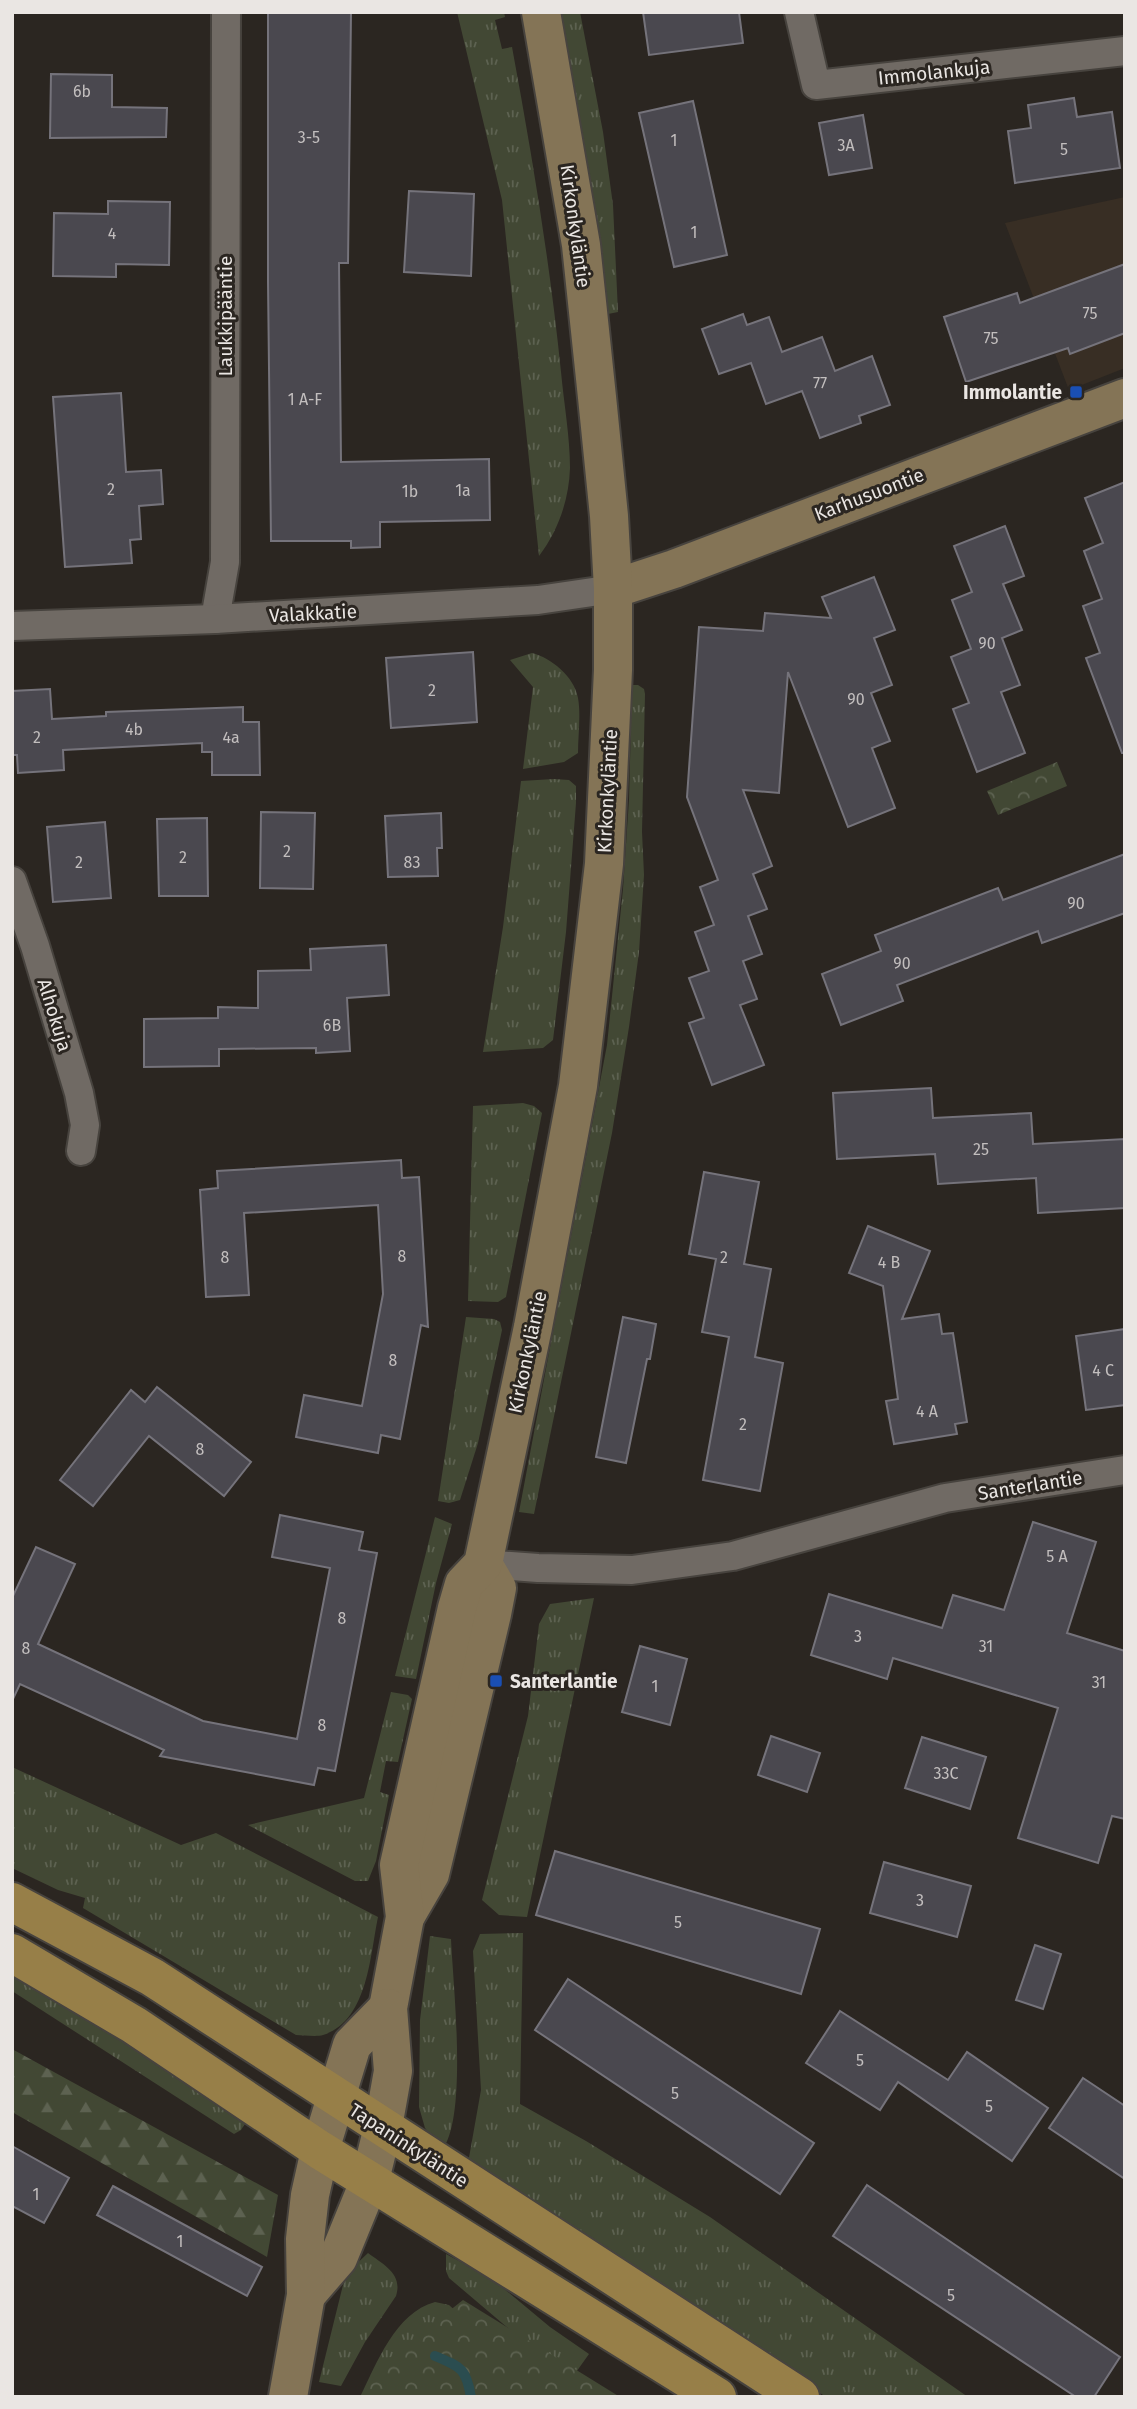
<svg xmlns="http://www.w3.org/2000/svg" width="1137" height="2409" viewBox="0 0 1137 2409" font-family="'Fira Sans',sans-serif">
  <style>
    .built { fill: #382e24 }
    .grass { fill: url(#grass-tufts) }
    .forest { fill: url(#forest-firs) }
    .park { fill: url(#park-crowns) }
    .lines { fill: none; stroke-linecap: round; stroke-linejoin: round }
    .stream { stroke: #2b4d50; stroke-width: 10 }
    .building { fill: #4a484f; stroke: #75737b; stroke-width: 2 }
    .street-casing { stroke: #47433e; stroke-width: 32 }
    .secondary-casing { stroke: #47433e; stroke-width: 42 }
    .primary-casing { stroke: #47433e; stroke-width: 42 }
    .street { stroke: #706a64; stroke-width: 28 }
    .secondary { stroke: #847456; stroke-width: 38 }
    .primary { stroke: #977f48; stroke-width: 38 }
    .transit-dot { fill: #1a4fb4; stroke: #2b2621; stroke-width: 2.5 }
    .labels { text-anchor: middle; stroke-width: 6; stroke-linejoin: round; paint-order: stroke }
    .number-label { font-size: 16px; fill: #c2bebe }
    .street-label { font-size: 19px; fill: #eae6e3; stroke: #2b2621 }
    .poi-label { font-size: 19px; font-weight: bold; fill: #eae6e3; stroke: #2b2621; text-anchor: end }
  </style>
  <defs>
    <pattern id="grass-tufts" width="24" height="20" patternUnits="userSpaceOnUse" patternTransform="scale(1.75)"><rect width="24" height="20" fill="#424834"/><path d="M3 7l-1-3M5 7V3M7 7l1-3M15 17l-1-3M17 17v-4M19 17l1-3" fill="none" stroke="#5d6251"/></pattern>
    <pattern id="forest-firs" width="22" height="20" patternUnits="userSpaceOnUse" patternTransform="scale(1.75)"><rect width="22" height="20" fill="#424834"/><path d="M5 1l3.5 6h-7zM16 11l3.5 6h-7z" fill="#5d6251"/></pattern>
    <pattern id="park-crowns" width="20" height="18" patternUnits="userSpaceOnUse" patternTransform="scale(1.75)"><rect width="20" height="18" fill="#424834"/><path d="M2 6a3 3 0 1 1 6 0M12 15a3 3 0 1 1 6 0" fill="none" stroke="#5d6251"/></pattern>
  </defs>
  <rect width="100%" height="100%" fill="#2b2621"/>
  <path class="built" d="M 1125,197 L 1125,368 L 1069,390 L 1005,223 Z"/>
  <g class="grass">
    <path d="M 457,12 L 504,12 L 505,17 L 495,20 L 502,49 L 512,47 C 532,155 550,263 561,372 C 564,404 570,437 570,468 C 569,500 558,531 539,556 L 502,200 Z"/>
    <path d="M 560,12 L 580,12 L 603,132 L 613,205 L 618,312 L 608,314 L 585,150 Z"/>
    <path d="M 532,653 C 551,658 574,676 578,698 C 581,715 578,736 578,753 L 564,762 L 523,769 L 533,687 L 510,660 Z"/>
    <path d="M 632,685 L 638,685 L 644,689 L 645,694 L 642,832 L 644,875 L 639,952 L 629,1027 L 612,1133 L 534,1514 L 519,1512 L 607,1045 L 623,889 L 629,800 Z"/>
    <path d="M 554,779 L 569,780 L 576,786 L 576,803 L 566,932 L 553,1040 L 543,1048 L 483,1052 L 503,927 L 521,781 Z"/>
    <path d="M 523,1103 L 534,1106 L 542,1113 L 506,1297 L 498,1302 L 468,1301 L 473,1106 Z"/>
    <path d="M 466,1317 L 494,1319 L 500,1322 L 502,1330 L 478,1443 L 460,1500 L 449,1503 L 438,1501 Z"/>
    <path d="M 435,1517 L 452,1524 L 436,1583 L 416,1679 L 395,1676 Z"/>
    <path d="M 594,1598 L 527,1917 L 499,1915 L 482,1900 L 528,1716 L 539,1624 L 550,1604 Z"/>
    <path d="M 391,1692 L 408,1695 L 412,1699 L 398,1762 L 386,1761 L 380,1792 L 389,1795 L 376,1861 L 368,1881 L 355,1881 L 248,1825 L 364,1798 Z"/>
    <path d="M 12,1767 L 181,1845 L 216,1833 L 378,1917 C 370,1955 368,2021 323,2035 C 316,2037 304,2035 296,2035 L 83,1908 L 85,1898 L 58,1890 L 12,1868 Z"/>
    <path d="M 523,1933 L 520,2104 L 586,2141 L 710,2217 L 968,2397 L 826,2397 L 673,2295 L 467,2169 L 481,2090 L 473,1951 L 480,1934 Z"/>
    <path d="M 430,1936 L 451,1939 C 453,1984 468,2117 442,2150 L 425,2128 L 419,2107 L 420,2020 Z"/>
    <path d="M 12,1972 L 187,2082 L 246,2122 L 241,2130 L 234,2134 L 12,1991 Z"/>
    <path d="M 368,2253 C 384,2265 403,2274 396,2296 L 365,2342 L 341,2386 L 319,2382 L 343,2285 L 350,2270 Z"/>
    <path d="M 446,2254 L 491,2278 L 550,2327 L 589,2354 L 574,2375 L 521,2339 L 449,2278 L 446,2271 Z"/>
    <path d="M 435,2302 L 449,2305 L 469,2323 L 453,2397 L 360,2397 C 377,2363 395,2313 435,2302 Z"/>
  </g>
  <path class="forest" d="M 12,2049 L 278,2195 L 267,2257 L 12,2112 Z"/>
  <g class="park">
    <path d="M 1057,762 L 1067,786 L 998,815 L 987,791 Z"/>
    <path d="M 463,2300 L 620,2397 L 369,2397 L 372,2372 Z"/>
  </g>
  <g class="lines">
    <path class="stream" d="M 435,2356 C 461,2367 466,2368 471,2397"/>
  </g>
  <g class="building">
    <path d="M 268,12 L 351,12 L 348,263 L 339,263 L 341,462 L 489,459 L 490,520 L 380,522 L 380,547 L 351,548 L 351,541 L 271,541 L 268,282 Z"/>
    <path d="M 643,12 L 739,12 L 743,43 L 649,55 Z"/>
    <path d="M 51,74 L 112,75 L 112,107 L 167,108 L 166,137 L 50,138 Z"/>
    <path d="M 1074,98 L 1077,117 L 1112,112 L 1120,168 L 1015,183 L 1008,131 L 1031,128 L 1028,105 Z"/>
    <path d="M 693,101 L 727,255 L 674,267 L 639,113 Z"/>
    <path d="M 863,115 L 872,168 L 829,175 L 819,123 Z"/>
    <path d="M 409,191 L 474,194 L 471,276 L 404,272 Z"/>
    <path d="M 108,201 L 170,202 L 169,265 L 116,264 L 116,277 L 53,276 L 54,213 L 108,214 Z"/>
    <path d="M 1125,264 L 1125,333 L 1070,354 L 1068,348 L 966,382 L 944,317 L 1017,293 L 1020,303 Z"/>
    <path d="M 743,314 L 747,325 L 769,317 L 782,352 L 822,337 L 835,371 L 872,356 L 890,405 L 859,416 L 861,423 L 820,438 L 802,391 L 766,404 L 751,363 L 719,374 L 702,329 Z"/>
    <path d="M 121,393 L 126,472 L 161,470 L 163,504 L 139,506 L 141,539 L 130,540 L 132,563 L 65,567 L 53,397 Z"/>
    <path d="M 1125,482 L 1125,753 L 1122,753 L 1086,658 L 1100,653 L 1083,606 L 1102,599 L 1084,551 L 1103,543 L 1085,498 Z"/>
    <path d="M 1005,526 L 1024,576 L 1003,584 L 1022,630 L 1002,638 L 1020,685 L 1001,692 L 1025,753 L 977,772 L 953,709 L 969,703 L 951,657 L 971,649 L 952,600 L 972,592 L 954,546 Z"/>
    <path d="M 874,577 L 895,630 L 874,638 L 892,685 L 871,693 L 890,741 L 872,748 L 895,808 L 848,827 L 788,672 L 779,793 L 743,790 L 772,866 L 753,874 L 767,909 L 748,916 L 762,954 L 743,961 L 757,999 L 740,1005 L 764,1065 L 712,1085 L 689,1023 L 704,1018 L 689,978 L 709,971 L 695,932 L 714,925 L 700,887 L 718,880 L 687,797 L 699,627 L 763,631 L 765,613 L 831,618 L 822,597 Z"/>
    <path d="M 473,652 L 477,722 L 391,728 L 386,658 Z"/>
    <path d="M 50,689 L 52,719 L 106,716 L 106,712 L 243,707 L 243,722 L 259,722 L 260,775 L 212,775 L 212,752 L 202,752 L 202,743 L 63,750 L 64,770 L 18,773 L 17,755 L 12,755 L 12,691 Z"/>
    <path d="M 261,812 L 315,813 L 313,889 L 260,888 Z"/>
    <path d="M 441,813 L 442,848 L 437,848 L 438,876 L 388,877 L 385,816 Z"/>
    <path d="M 207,818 L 208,896 L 159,896 L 157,819 Z"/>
    <path d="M 105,822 L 111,898 L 53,902 L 47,827 Z"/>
    <path d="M 1125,854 L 1125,913 L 1042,943 L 1038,931 L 897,985 L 903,1001 L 841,1025 L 822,974 L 881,951 L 875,935 L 998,888 L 1003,900 Z"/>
    <path d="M 386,945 L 389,995 L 347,998 L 350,1051 L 316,1053 L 316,1048 L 219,1049 L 219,1066 L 144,1067 L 144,1019 L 218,1018 L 218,1007 L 258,1008 L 258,971 L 311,970 L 310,949 Z"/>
    <path d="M 931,1088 L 933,1118 L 1031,1113 L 1033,1144 L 1125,1139 L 1125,1208 L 1038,1213 L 1036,1178 L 938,1184 L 935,1154 L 837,1159 L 833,1093 Z"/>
    <path d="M 401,1160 L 402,1178 L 419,1177 L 428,1327 L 421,1325 L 400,1439 L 381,1435 L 378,1453 L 296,1437 L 304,1395 L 362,1406 L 383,1294 L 378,1205 L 244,1213 L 249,1295 L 206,1297 L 200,1190 L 218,1188 L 217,1171 Z"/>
    <path d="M 704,1172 L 759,1182 L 744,1264 L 771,1269 L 755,1357 L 783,1363 L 760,1491 L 703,1480 L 729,1337 L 702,1332 L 716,1259 L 689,1254 Z"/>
    <path d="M 868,1226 L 930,1251 L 902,1319 L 939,1314 L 942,1334 L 953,1333 L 967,1422 L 955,1424 L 957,1434 L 894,1444 L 886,1401 L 898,1399 L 883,1286 L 849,1273 Z"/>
    <path d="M 623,1317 L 656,1324 L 650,1359 L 647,1359 L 626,1463 L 596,1457 Z"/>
    <path d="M 1125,1329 L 1125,1405 L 1086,1410 L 1076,1336 Z"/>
    <path d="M 157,1387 L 251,1462 L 224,1496 L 149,1436 L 93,1506 L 60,1480 L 131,1390 L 145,1402 Z"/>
    <path d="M 280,1515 L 363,1532 L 359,1550 L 377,1553 L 335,1771 L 318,1768 L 314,1785 L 160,1756 L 164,1750 L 20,1684 L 12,1701 L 12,1598 L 36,1547 L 75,1564 L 38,1644 L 203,1721 L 297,1739 L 330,1568 L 272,1557 Z"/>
    <path d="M 1033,1522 L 1096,1542 L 1067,1633 L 1125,1651 L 1125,1819 L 1112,1816 L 1098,1863 L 1018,1838 L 1058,1708 L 893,1658 L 887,1679 L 811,1655 L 829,1594 L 942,1628 L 953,1595 L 1004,1610 Z"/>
    <path d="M 640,1646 L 687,1659 L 670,1725 L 622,1712 Z"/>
    <path d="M 771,1736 L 820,1753 L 807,1792 L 758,1775 Z"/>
    <path d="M 922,1737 L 986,1757 L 970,1809 L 905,1788 Z"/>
    <path d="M 555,1851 L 820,1929 L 801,1994 L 536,1915 Z"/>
    <path d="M 884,1862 L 971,1886 L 957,1937 L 870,1913 Z"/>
    <path d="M 1035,1945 L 1061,1954 L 1043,2009 L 1016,2000 Z"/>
    <path d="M 568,1979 L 814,2143 L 780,2194 L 535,2030 Z"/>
    <path d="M 840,2011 L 948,2080 L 967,2052 L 1048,2108 L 1012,2161 L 898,2082 L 880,2110 L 806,2063 Z"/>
    <path d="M 1083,2078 L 1125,2106 L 1125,2179 L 1049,2128 Z"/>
    <path d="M 12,2146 L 69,2178 L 44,2223 L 12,2206 Z"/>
    <path d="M 867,2185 L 1120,2357 L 1094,2397 L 1076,2397 L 833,2236 Z"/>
    <path d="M 113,2186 L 262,2267 L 247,2296 L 97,2215 Z"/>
  </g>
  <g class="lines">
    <defs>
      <g id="street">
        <path d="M 799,12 L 816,85 L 1125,51"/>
        <path d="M 215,619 L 225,562 L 226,12"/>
        <path d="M 12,626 L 215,619 L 538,600 L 613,589"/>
        <path d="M 12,881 L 35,946 L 79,1093 L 85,1125 L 81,1151"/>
        <path d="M 483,1564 L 538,1568 L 632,1570 L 733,1556 L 945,1498 L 1125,1470"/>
      </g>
      <g id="secondary">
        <path d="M 613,589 L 674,569 L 1125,398"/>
        <path d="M 405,1917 L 430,1874 L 492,1614 L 497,1588 L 483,1564"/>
        <path d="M 306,2295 L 338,2258 L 370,2180 L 383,2127 L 393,2071 L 388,2008 L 405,1917 L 399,1865 L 457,1608 L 464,1584 L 483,1564 L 533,1327 L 578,1086 L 604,864 L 613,670 L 613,589 L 609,516 L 597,397 L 581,245 L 541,12"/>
        <path d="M 288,2397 L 306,2295 L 305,2239 L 310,2195 L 320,2150 L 352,2045 L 388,2008"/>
      </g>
      <g id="primary">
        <path d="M 12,1902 L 152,1977 L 800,2397"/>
        <path d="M 12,1953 L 134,2025 L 320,2150 L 717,2397"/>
      </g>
    </defs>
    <use href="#street" class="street-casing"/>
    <use href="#secondary" class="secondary-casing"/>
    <use href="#primary" class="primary-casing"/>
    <use href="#street" class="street"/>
    <use href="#secondary" class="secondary"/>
    <use href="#primary" class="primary"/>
  </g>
  <g class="transit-dot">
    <rect x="1069" y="385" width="14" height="14" rx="3.5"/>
    <rect x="489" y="1674" width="14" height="14" rx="3.5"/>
  </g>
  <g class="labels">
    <g class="number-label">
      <text x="82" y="97">6b</text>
      <text x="309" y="143">3-5</text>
      <text x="674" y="146">1</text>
      <text x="846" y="151">3A</text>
      <text x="1064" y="155">5</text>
      <text x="694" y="238">1</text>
      <text x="112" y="239">4</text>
      <text x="1090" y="319">75</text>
      <text x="991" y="344">75</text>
      <text x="820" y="389">77</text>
      <text x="305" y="405">1 A-F</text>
      <text x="111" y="495">2</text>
      <text x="463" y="496">1a</text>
      <text x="410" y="497">1b</text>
      <text x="987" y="649">90</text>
      <text x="432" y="696">2</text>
      <text x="856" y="705">90</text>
      <text x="134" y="735">4b</text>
      <text x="37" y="743">2</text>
      <text x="231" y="743">4a</text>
      <text x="287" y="857">2</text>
      <text x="183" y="863">2</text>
      <text x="79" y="868">2</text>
      <text x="412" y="868">83</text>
      <text x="1076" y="909">90</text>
      <text x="902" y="969">90</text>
      <text x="332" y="1031">6B</text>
      <text x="981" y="1155">25</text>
      <text x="402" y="1262">8</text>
      <text x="225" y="1263">8</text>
      <text x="724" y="1263">2</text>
      <text x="889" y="1268">4 B</text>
      <text x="393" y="1366">8</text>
      <text x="1103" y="1376">4 C</text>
      <text x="927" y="1417">4 A</text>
      <text x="743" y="1430">2</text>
      <text x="200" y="1455">8</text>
      <text x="1057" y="1562">5 A</text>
      <text x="342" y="1624">8</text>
      <text x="858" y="1642">3</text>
      <text x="986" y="1652">31</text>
      <text x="26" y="1654">8</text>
      <text x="1099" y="1688">31</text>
      <text x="655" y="1692">1</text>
      <text x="322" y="1731">8</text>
      <text x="946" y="1779">33C</text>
      <text x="920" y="1906">3</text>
      <text x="678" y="1928">5</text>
      <text x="860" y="2066">5</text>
      <text x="675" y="2099">5</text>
      <text x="989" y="2112">5</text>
      <text x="36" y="2200">1</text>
      <text x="180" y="2247">1</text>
      <text x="951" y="2301">5</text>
    </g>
    <g class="street-label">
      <text transform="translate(934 72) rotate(-6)" y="7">Immolankuja</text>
      <text transform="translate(576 226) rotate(82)" y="7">Kirkonkyläntie</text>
      <text transform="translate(225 316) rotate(-90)" y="7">Laukkipääntie</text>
      <text transform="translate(869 494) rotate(-21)" y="7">Karhusuontie</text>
      <text transform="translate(313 613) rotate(-3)" y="7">Valakkatie</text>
      <text transform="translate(607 791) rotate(-87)" y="7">Kirkonkyläntie</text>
      <text transform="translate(55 1015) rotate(73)" y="7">Alhokuja</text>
      <text transform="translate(527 1352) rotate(-78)" y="7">Kirkonkyläntie</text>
      <text transform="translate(1030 1485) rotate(-9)" y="7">Santerlantie</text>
      <text transform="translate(409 2145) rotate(33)" y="7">Tapaninkyläntie</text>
    </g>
    <g class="poi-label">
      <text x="1062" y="399">Immolantie</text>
      <text x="510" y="1688" text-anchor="start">Santerlantie</text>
    </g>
  </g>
  <rect width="1137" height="2409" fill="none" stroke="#eae6e3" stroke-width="28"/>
</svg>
